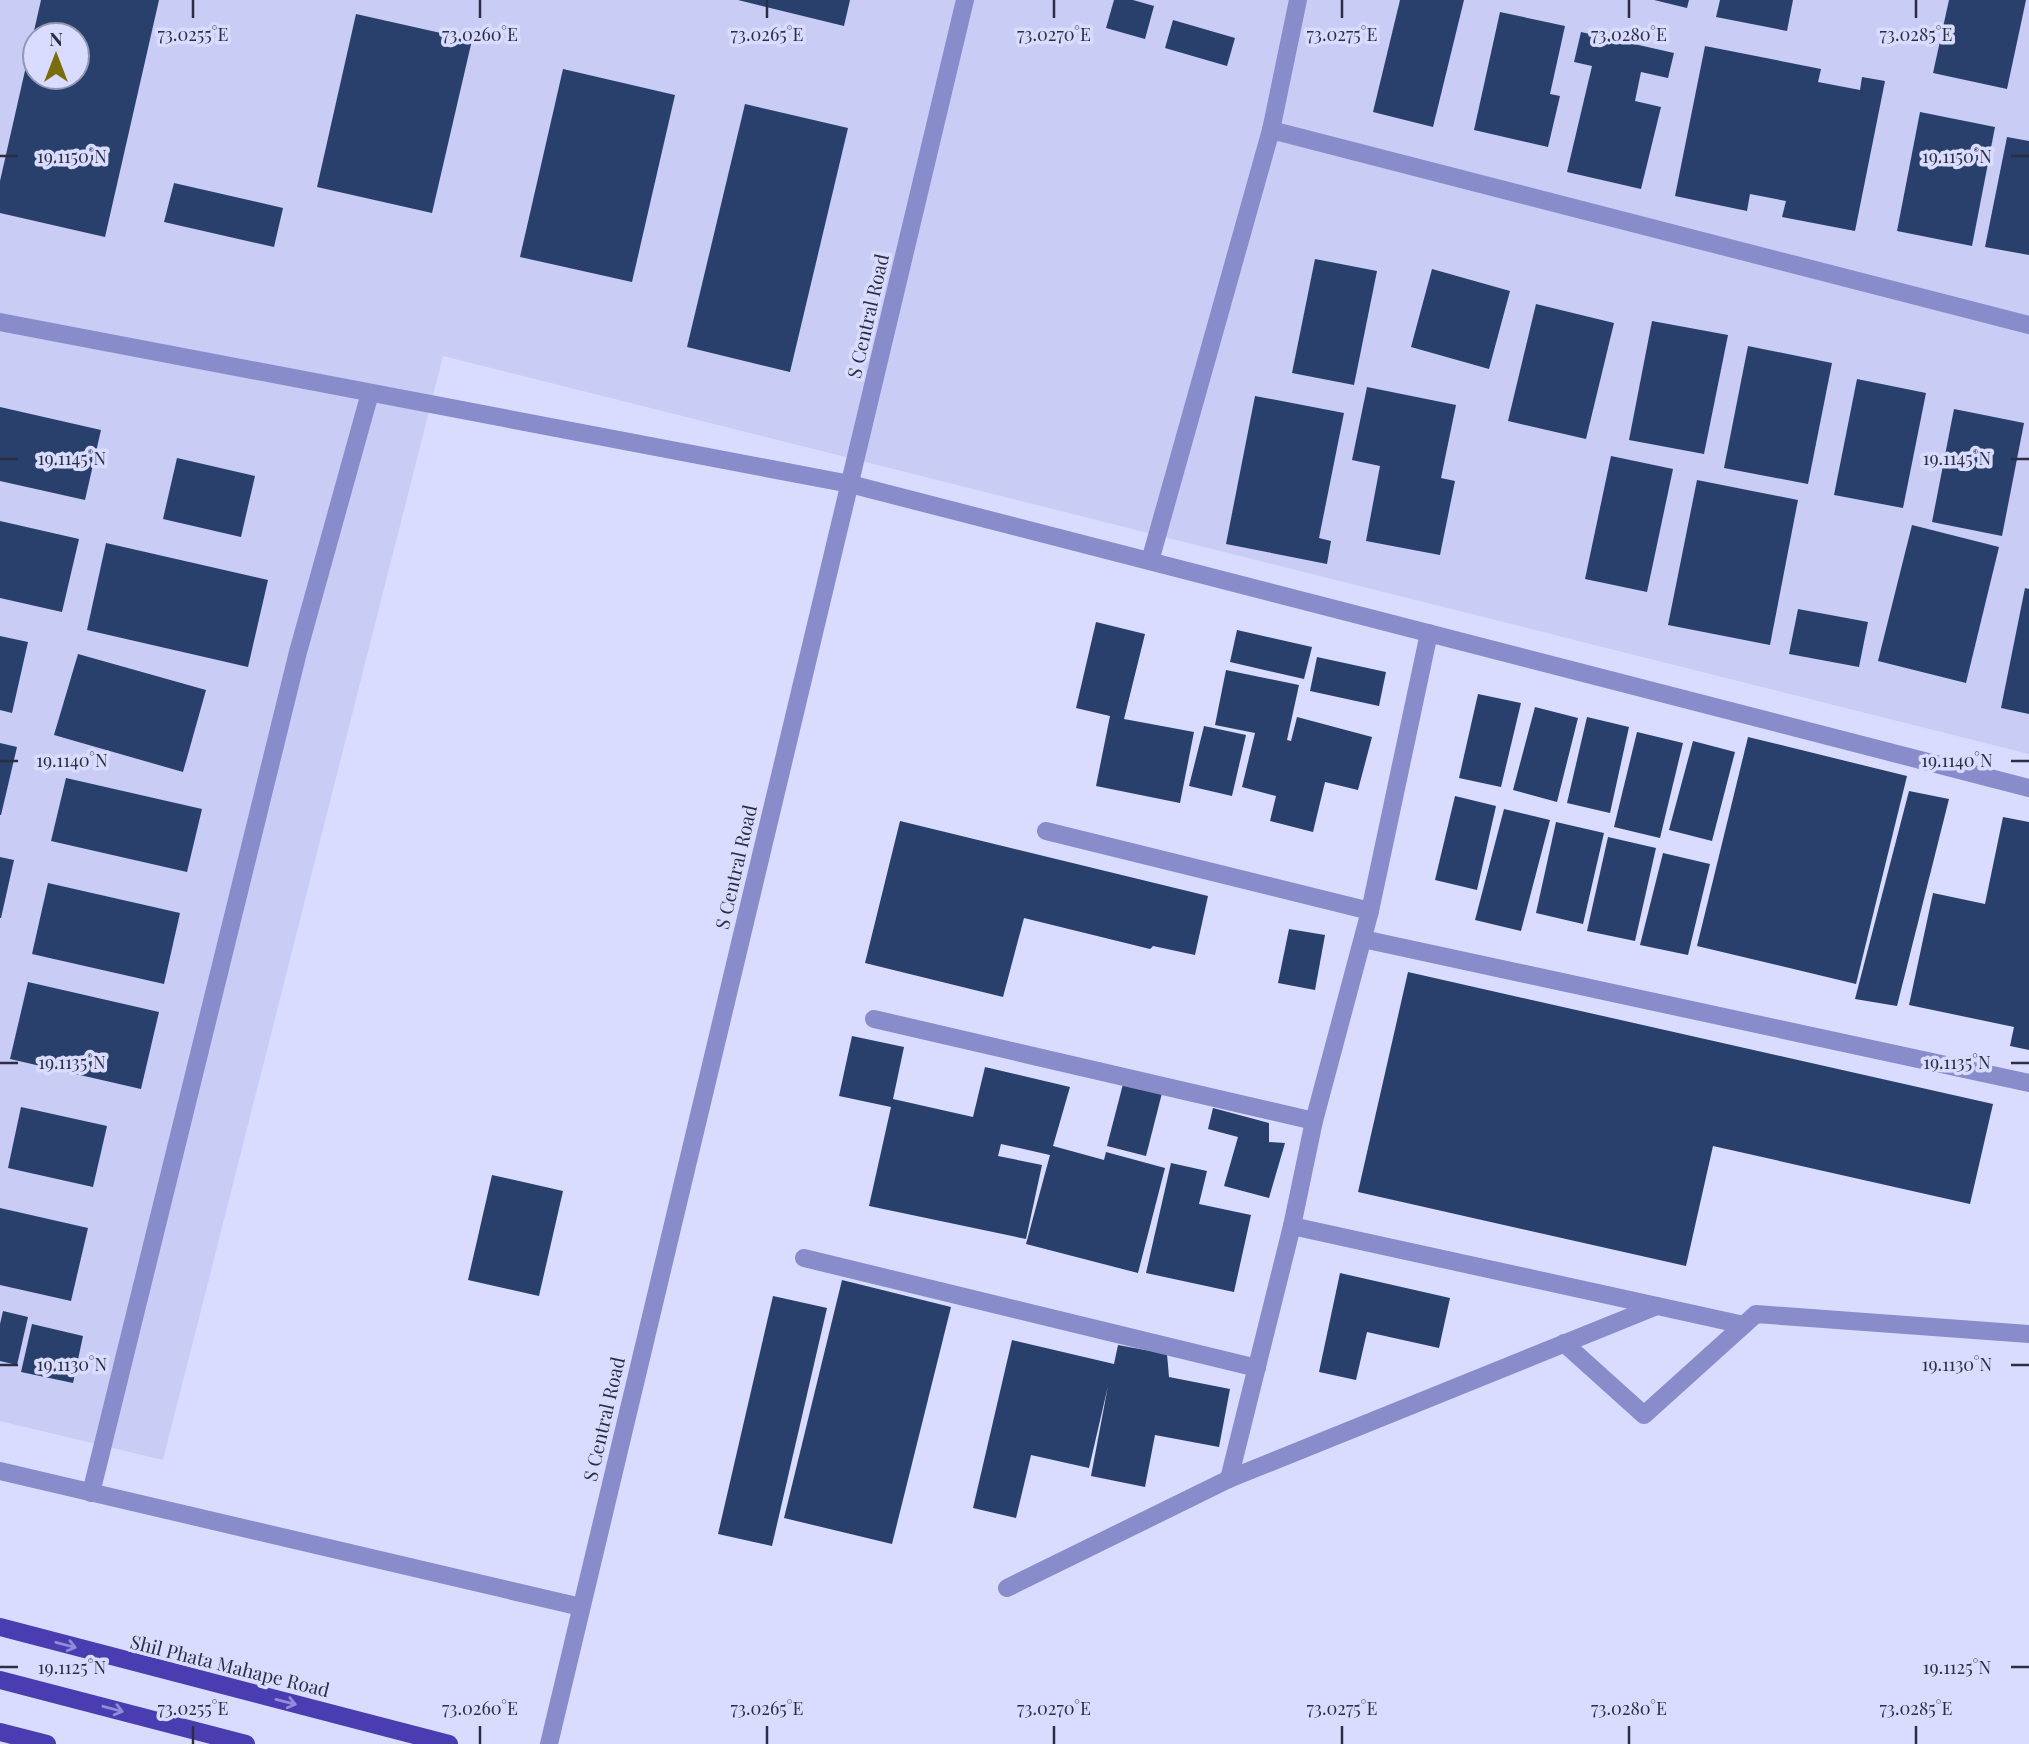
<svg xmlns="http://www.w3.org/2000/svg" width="2029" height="1744" viewBox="0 0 2029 1744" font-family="'Playfair Display',serif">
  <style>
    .built { fill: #c9ccf4; fill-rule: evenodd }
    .building { fill: #28406b; fill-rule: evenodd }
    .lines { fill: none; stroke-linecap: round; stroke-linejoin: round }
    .minor { stroke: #898cca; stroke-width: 18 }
    .primary { stroke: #4a3db1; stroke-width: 18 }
    .oneway { stroke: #928cd8 }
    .ticks { fill: none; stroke: #2c2d43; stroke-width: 2.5 }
    .labels { text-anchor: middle; stroke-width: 7; stroke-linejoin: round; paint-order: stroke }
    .street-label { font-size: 19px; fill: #2c2d43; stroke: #d9dcff }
    .ticks-label { font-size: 18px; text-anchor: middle; fill: #2c2d43; stroke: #d9dcff; stroke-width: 7; stroke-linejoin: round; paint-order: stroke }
  </style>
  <rect width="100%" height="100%" fill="#d9dcff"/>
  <path class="built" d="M 0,0 L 2029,0 L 2029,754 L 443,356 L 163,1460 L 0,1421 ZM 35,35 L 77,35 L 77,77 L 35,77 Z"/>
  <g class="building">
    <path d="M 41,0 L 159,0 L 105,237 L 0,213 L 0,181 ZM 35,35 L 77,35 L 77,77 L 35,77 Z"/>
    <path d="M 738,0 L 850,0 L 844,26 Z"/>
    <path d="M 1114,0 L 1133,0 L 1154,6 L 1145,39 L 1106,28 Z"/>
    <path d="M 1400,0 L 1464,0 L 1433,127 L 1373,112 Z"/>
    <path d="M 1654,0 L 1689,0 L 1687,8 Z"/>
    <path d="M 1720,0 L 1793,0 L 1787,31 L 1716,17 Z"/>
    <path d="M 1949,0 L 2026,0 L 2007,89 L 1933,73 Z"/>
    <path d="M 1500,12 L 1565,26 L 1550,94 L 1560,96 L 1548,147 L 1474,130 Z"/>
    <path d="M 356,14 L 472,40 L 432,213 L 317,187 Z"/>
    <path d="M 1173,20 L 1235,38 L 1227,66 L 1165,48 Z"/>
    <path d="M 1581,32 L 1674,53 L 1668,78 L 1641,72 L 1635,101 L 1661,107 L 1641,189 L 1567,172 L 1592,66 L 1574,62 Z"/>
    <path d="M 1705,46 L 1821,69 L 1818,82 L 1860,90 L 1862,77 L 1885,81 L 1855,231 L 1782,217 L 1786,201 L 1750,194 L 1747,211 L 1675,196 Z"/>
    <path d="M 563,69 L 675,95 L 632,282 L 520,257 Z"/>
    <path d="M 745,104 L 848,128 L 790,372 L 687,347 Z"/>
    <path d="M 1920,112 L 1995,127 L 1972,246 L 1897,231 Z"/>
    <path d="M 2007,137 L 2029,141 L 2029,255 L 1985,247 Z"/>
    <path d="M 174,183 L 283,208 L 274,247 L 164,222 Z"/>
    <path d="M 1315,259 L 1377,271 L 1354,385 L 1292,373 Z"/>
    <path d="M 1432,269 L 1510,291 L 1489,369 L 1411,347 Z"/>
    <path d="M 1536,304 L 1614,323 L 1586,439 L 1508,421 Z"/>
    <path d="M 1652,321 L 1728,335 L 1704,454 L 1629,440 Z"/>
    <path d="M 1748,346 L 1832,363 L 1808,484 L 1724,468 Z"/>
    <path d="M 1857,379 L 1926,393 L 1903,508 L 1834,495 Z"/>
    <path d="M 1367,387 L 1456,405 L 1441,478 L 1455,481 L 1440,555 L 1366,541 L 1380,466 L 1352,460 Z"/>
    <path d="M 1255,396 L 1344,413 L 1319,538 L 1331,541 L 1327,564 L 1226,544 Z"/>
    <path d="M 0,407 L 101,430 L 85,500 L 0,481 Z"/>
    <path d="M 1954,409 L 2024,423 L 2002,536 L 1932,522 Z"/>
    <path d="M 1611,456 L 1673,469 L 1647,592 L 1585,579 Z"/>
    <path d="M 177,458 L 255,476 L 241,537 L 163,519 Z"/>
    <path d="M 1697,480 L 1798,500 L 1770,645 L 1668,625 Z"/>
    <path d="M 0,521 L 79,539 L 62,612 L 0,598 Z"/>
    <path d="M 1912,525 L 1999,547 L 1966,683 L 1878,661 Z"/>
    <path d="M 106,543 L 268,580 L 248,667 L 87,630 Z"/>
    <path d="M 2025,588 L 2029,589 L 2029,714 L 2001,708 Z"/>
    <path d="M 1798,609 L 1868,622 L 1859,667 L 1789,654 Z"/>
    <path d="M 1096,622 L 1145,634 L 1124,719 L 1194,732 L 1180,803 L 1096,786 L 1110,716 L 1076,708 Z"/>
    <path d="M 1237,630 L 1312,647 L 1304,679 L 1230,662 Z"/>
    <path d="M 0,636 L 28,642 L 12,713 L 0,710 Z"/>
    <path d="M 78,654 L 206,690 L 183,772 L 54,735 Z"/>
    <path d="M 1317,657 L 1386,672 L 1379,706 L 1310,691 Z"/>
    <path d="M 1226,670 L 1299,685 L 1287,740 L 1291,741 L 1297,717 L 1372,737 L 1358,790 L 1325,782 L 1313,832 L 1270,821 L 1276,796 L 1242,787 L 1255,733 L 1215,725 Z"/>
    <path d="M 1478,694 L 1521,703 L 1501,787 L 1459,778 Z"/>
    <path d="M 1535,707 L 1578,718 L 1557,802 L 1513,790 Z"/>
    <path d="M 1587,717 L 1629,727 L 1610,813 L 1567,803 Z"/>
    <path d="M 1204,726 L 1246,735 L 1232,796 L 1189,786 Z"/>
    <path d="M 1637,732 L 1683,743 L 1660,838 L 1614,827 Z"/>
    <path d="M 1748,737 L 1907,776 L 1856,984 L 1697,946 Z"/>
    <path d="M 1693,741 L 1735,752 L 1712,841 L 1669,830 Z"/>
    <path d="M 0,743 L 17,747 L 1,815 L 0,815 Z"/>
    <path d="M 66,778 L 202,809 L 187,872 L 51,841 Z"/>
    <path d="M 1909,791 L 1949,799 L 1897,1006 L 1855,999 Z"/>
    <path d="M 1455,796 L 1496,806 L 1477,890 L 1435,880 Z"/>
    <path d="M 1504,809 L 1550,820 L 1521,931 L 1475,920 Z"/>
    <path d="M 2003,817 L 2029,822 L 2029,1050 L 2010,1046 L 2014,1027 L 1909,1005 L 1933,893 L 1985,904 Z"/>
    <path d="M 900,821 L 1208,896 L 1195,955 L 1153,946 L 1150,949 L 1024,918 L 1003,997 L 865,963 Z"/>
    <path d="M 1556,822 L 1604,833 L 1583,924 L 1536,913 Z"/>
    <path d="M 1608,837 L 1656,848 L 1635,941 L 1587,931 Z"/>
    <path d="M 1663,853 L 1710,864 L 1688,955 L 1640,945 Z"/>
    <path d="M 0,857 L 14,860 L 1,918 L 0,918 Z"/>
    <path d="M 48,883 L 180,913 L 164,984 L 32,954 Z"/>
    <path d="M 1289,929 L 1325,935 L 1315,990 L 1278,983 Z"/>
    <path d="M 1408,972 L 1993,1104 L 1970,1204 L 1713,1146 L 1686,1266 L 1358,1192 Z"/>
    <path d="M 28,982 L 159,1012 L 141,1089 L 10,1059 Z"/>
    <path d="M 852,1036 L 904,1047 L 893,1099 L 973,1117 L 985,1067 L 1070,1087 L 1053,1146 L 1104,1160 L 1106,1152 L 1165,1168 L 1138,1273 L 1026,1244 L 1050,1155 L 1001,1144 L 998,1156 L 1042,1165 L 1026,1239 L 869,1206 L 891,1107 L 839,1096 Z"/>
    <path d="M 1123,1084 L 1162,1093 L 1146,1156 L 1107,1146 Z"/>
    <path d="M 21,1107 L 107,1126 L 93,1187 L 8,1168 Z"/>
    <path d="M 1213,1108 L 1269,1123 L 1269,1142 L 1285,1143 L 1269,1198 L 1224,1186 L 1238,1137 L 1208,1129 Z"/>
    <path d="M 1171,1163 L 1207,1171 L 1199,1204 L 1251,1215 L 1234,1292 L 1146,1273 Z"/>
    <path d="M 492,1175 L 563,1191 L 539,1296 L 468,1280 Z"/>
    <path d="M 0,1208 L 88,1228 L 71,1301 L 0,1285 Z"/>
    <path d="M 1340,1273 L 1450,1298 L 1439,1348 L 1367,1332 L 1356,1380 L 1319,1372 Z"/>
    <path d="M 842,1280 L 951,1307 L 892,1544 L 784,1518 Z"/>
    <path d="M 773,1296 L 827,1308 L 772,1546 L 718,1534 Z"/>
    <path d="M 3,1311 L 28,1317 L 17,1365 L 0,1361 L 0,1324 Z"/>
    <path d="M 32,1324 L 83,1336 L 73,1383 L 21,1372 Z"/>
    <path d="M 1012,1340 L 1114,1364 L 1118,1345 L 1167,1354 L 1169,1377 L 1230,1389 L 1219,1447 L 1155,1435 L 1145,1487 L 1091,1476 L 1108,1386 L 1089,1468 L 1031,1455 L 1016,1518 L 973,1508 Z"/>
  </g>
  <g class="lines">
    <g class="minor">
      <path d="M 1271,130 L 2029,325"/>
      <path d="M 0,322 L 850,484 L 2029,788"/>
      <path d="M 1150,561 L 1271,130 L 1298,0"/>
      <path d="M 1046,831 L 1370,911 L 1314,1121 L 1292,1226 L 1229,1479"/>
      <path d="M 1370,911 L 1429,633"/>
      <path d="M 1363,939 L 2029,1083"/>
      <path d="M 874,1019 L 1314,1121"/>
      <path d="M 1292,1226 L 1744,1325"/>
      <path d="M 804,1258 L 1257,1368"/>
      <path d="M 1564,1343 L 1644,1415 L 1756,1314 L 2029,1334"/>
      <path d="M 0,1471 L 581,1607"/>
      <path d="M 91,1493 L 298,652 L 370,393"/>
      <path d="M 1007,1588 L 1229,1479 L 1657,1306"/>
      <path d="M 549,1744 L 965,0"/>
    </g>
    <g class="primary">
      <path d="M 0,1627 L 449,1744"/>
      <path d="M 0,1680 L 246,1744"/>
      <path d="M 0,1732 L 47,1744"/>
    </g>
  </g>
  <defs><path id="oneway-shaft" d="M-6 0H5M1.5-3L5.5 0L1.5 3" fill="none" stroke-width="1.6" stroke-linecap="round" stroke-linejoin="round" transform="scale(1.75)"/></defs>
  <g class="oneway">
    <use href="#oneway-shaft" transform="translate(66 1645) rotate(15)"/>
    <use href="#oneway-shaft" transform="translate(286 1702) rotate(14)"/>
    <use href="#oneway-shaft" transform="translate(113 1709) rotate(15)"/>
  </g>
  <path class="ticks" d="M 193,0 L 193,18M 480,0 L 480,18M 767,0 L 767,18M 1054,0 L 1054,18M 1342,0 L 1342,18M 1629,0 L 1629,18M 1916,0 L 1916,18M 0,156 L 18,156M 2011,156 L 2029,156M 0,459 L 18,459M 2011,459 L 2029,459M 0,761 L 18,761M 2011,761 L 2029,761M 0,1063 L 18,1063M 2011,1063 L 2029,1063M 0,1365 L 18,1365M 2011,1365 L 2029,1365M 0,1667 L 18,1667M 2011,1667 L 2029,1667M 193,1726 L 193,1744M 480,1726 L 480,1744M 767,1726 L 767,1744M 1054,1726 L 1054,1744M 1342,1726 L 1342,1744M 1629,1726 L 1629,1744M 1916,1726 L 1916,1744"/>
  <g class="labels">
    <g class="street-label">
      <text transform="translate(868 316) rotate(-77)" y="7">S Central Road</text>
      <text transform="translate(736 867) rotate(-77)" y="7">S Central Road</text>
      <text transform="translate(604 1419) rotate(-77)" y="7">S Central Road</text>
      <text transform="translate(230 1666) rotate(14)" y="7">Shil Phata Mahape Road</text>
    </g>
  </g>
  <g class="ticks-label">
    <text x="193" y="41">73.0255°E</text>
    <text x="480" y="41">73.0260°E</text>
    <text x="767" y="41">73.0265°E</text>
    <text x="1054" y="41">73.0270°E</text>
    <text x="1342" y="41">73.0275°E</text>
    <text x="1629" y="41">73.0280°E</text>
    <text x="1916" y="41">73.0285°E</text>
    <text x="72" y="163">19.1150°N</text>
    <text x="1957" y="163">19.1150°N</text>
    <text x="72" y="465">19.1145°N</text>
    <text x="1957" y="465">19.1145°N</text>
    <text x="72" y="767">19.1140°N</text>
    <text x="1957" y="767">19.1140°N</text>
    <text x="72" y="1069">19.1135°N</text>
    <text x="1957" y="1069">19.1135°N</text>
    <text x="72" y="1371">19.1130°N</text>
    <text x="1957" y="1371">19.1130°N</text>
    <text x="72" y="1674">19.1125°N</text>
    <text x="1957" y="1674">19.1125°N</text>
    <text x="193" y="1715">73.0255°E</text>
    <text x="480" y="1715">73.0260°E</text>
    <text x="767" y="1715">73.0265°E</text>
    <text x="1054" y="1715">73.0270°E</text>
    <text x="1342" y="1715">73.0275°E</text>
    <text x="1629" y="1715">73.0280°E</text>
    <text x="1916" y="1715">73.0285°E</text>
  </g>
  <g transform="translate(56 56)"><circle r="33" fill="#d9dcff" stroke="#9496b4" stroke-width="2"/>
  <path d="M0-5L12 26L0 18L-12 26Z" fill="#796e0a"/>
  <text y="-10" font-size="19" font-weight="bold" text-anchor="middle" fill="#2c2d43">N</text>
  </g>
</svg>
